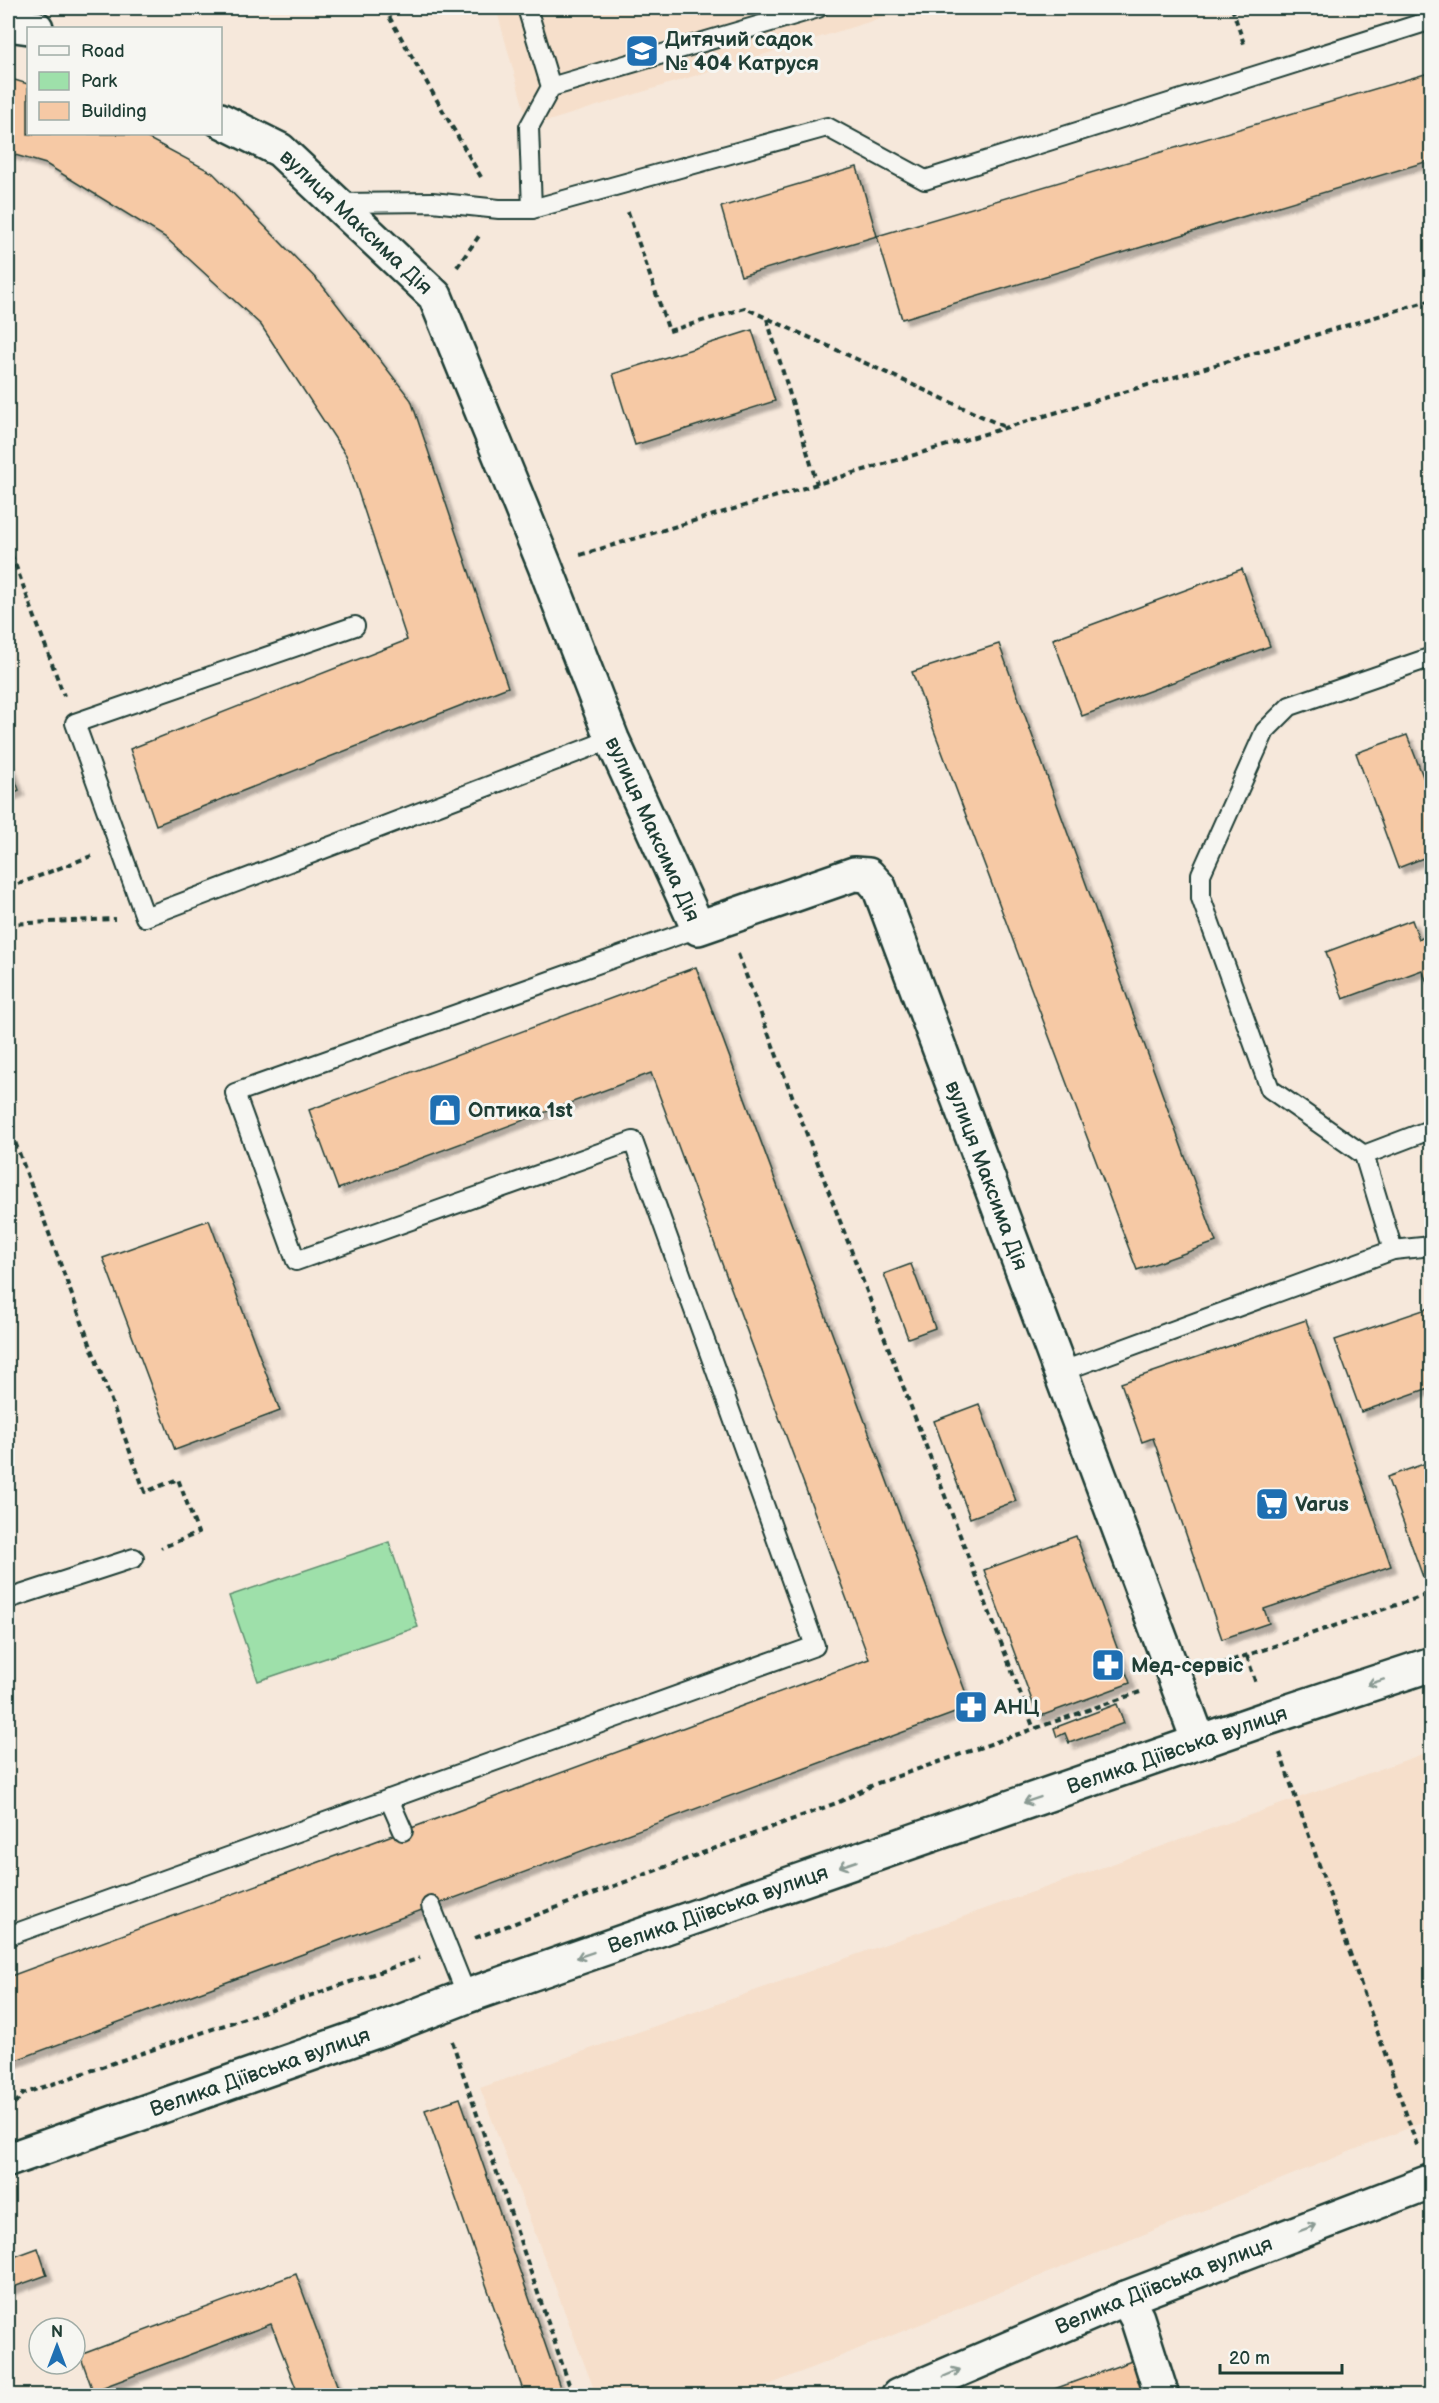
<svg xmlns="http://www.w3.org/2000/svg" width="1439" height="2403" viewBox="0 0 1439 2403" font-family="'Balsamiq Sans',sans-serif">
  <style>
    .built { fill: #f6dfcb }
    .green { fill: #9ee0aa; stroke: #5e8e6f; stroke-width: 1.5 }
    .building { fill: #f6c9a5; stroke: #1f3d34; stroke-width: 1.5; filter: url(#shadow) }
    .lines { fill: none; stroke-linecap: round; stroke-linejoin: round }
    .service-casing { stroke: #1f3d34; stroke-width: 22 }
    .minor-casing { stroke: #1f3d34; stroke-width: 38 }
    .secondary-casing { stroke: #1f3d34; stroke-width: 38 }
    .path { stroke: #1f3d34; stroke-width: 4; stroke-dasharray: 6 4.5; stroke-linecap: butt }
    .service { stroke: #f6f6f2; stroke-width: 18 }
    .minor { stroke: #f6f6f2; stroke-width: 33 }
    .secondary { stroke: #f6f6f2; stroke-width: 33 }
    .oneway { stroke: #8a9a93 }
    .labels { text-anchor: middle; stroke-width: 6; stroke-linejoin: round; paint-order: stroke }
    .poi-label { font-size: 21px; font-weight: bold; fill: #1f3d34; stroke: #f6f6f2; text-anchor: start }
    .street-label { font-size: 21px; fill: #1f3d34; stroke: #f6f6f2 }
  </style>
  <defs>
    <filter id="shadow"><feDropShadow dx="5.5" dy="5.5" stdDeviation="1.5" flood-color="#0004"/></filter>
  </defs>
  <rect width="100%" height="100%" fill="#f6e8db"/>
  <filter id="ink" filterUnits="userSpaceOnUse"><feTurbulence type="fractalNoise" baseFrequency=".0167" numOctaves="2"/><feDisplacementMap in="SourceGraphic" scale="12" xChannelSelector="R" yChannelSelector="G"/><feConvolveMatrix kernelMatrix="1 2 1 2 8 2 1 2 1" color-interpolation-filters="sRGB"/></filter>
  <g filter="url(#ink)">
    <g class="built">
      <path d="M 496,8 L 914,8 L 529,127 Z"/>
      <path d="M 1431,1751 L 1431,2119 L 744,2395 L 596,2395 L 480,2088 Z"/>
    </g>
    <path class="green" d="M 389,1542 L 418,1627 L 258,1681 L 229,1596 Z"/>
    <g class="building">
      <path d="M 1432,72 L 1432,160 L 902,319 L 877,236 Z"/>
      <path d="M 8,78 L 28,84 L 28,134 L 140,134 L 213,173 L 322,285 L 411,400 L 508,687 L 156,825 L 130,749 L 407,640 L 346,455 L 261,325 L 165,237 L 46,164 L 8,153 Z"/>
      <path d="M 857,167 L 877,236 L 741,276 L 721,207 Z"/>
      <path d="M 752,330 L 775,401 L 635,445 L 613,374 Z"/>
      <path d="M 1242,569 L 1270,646 L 1082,716 L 1053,639 Z"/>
      <path d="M 999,644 L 1216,1242 L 1137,1270 L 912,672 Z"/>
      <path d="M 1407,735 L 1432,800 L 1432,857 L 1431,855 L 1398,868 L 1356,753 Z"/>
      <path d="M 8,760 L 19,790 L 8,795 Z"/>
      <path d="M 1412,920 L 1419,939 L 1432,935 L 1432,995 L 1422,970 L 1343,999 L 1326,952 Z"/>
      <path d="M 696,967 L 971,1707 L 8,2063 L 8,1977 L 869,1659 L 651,1073 L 338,1189 L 309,1110 Z"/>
      <path d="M 209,1220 L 280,1411 L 175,1450 L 103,1258 Z"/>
      <path d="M 911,1264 L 935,1328 L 908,1338 L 884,1274 Z"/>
      <path d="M 1432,1307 L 1432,1387 L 1361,1412 L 1335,1340 Z"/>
      <path d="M 1306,1320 L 1391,1566 L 1264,1609 L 1269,1623 L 1222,1639 L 1153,1438 L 1142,1442 L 1121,1383 Z"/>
      <path d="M 979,1404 L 1016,1501 L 970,1518 L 934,1421 Z"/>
      <path d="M 1432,1461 L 1432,1574 L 1423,1577 L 1387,1477 Z"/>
      <path d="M 1076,1536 L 1130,1683 L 1038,1717 L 984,1570 Z"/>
      <path d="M 1117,1704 L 1124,1723 L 1069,1743 L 1065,1733 L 1057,1737 L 1054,1728 Z"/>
      <path d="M 460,2098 L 563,2396 L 525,2396 L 425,2110 Z"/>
      <path d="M 38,2248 L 47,2275 L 8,2289 L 8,2259 Z"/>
      <path d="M 296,2274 L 341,2396 L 299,2396 L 271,2324 L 93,2391 L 80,2355 Z"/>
      <path d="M 1140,2358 L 1153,2396 L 1035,2396 Z"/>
    </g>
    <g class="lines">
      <defs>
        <g id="service">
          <path d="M 527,8 L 551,87 L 529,127 L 532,209"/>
          <path d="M 551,87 L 818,8"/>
          <path d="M 338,203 L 432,202 L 499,209 L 532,209 L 827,127 L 925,180 L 1432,20"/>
          <path d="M 355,626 L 75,723 L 145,917 L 612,739"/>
          <path d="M 1432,657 L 1290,706 L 1265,731 L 1201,874 L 1201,898 L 1270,1089 L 1364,1155 L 1432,1129"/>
          <path d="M 1364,1155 L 1393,1250"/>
          <path d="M 1060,1372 L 1393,1250 L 1432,1246"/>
          <path d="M 8,1599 L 134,1558"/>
          <path d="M 389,1799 L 403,1831"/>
          <path d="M 431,1906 L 467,1996"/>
          <path d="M 8,1936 L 815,1646 L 633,1141 L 296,1261 L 235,1093 L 698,928"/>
        </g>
        <g id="minor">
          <path d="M 8,24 L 36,28"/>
          <path id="s1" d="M 220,120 L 280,150 L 435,296 L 545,566 L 612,739 L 698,928 L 854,874 L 868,875 L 879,887 L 1199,1742"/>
          <path d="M 1126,2298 L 1137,2318 L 1162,2396"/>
        </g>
        <g id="secondary">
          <path id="s2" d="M 8,2160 L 382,2029 L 467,1996 L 1268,1718 L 1432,1664"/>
          <path id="s3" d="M 898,2396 L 1126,2298 L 1432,2181"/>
        </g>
      </defs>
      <use href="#service" class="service-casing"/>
      <use href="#minor" class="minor-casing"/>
      <use href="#secondary" class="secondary-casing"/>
      <g class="path">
        <path d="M 384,8 L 481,177"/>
        <path d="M 1232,8 L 1245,47"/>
        <path d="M 628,212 L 669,331 L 745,308 L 1005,427"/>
        <path d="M 457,267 L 479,236"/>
        <path d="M 767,319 L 817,484"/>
        <path d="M 8,545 L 64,696"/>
        <path d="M 580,555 L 1432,300"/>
        <path d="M 8,888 L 91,856"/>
        <path d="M 8,924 L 115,919"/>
        <path d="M 738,954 L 1034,1729"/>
        <path d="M 8,1123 L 145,1492 L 178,1479 L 198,1533 L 161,1548"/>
        <path d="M 1247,1656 L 1256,1684"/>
        <path d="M 1212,1667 L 1432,1593"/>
        <path d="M 1280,1753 L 1418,2148"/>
        <path d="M 475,1938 L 839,1802 L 875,1784 L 1140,1692"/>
        <path d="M 452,2041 L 573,2396"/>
        <path d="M 8,2112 L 23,2094 L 420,1958"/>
      </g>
      <use href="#service" class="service"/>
      <use href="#minor" class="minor"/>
      <use href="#secondary" class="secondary"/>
    </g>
    <defs><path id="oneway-shaft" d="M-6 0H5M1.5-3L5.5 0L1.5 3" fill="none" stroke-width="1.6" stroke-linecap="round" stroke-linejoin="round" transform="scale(1.5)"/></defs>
    <g class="oneway">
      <use href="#oneway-shaft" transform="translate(1376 1682) rotate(162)"/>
      <use href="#oneway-shaft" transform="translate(1032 1800) rotate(161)"/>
      <use href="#oneway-shaft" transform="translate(848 1864) rotate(161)"/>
      <use href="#oneway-shaft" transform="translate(585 1955) rotate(161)"/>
      <use href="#oneway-shaft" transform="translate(1308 2228) rotate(-21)"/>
      <use href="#oneway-shaft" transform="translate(952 2373) rotate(-23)"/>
    </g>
  </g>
  <defs>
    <symbol id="school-square" viewBox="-11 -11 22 22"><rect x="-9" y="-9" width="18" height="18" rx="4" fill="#1f6fb2" stroke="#f6f6f2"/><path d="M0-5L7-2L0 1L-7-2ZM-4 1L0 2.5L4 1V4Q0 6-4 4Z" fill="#fff"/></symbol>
    <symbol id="shop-square" viewBox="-11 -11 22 22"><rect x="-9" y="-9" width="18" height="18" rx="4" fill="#1f6fb2" stroke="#f6f6f2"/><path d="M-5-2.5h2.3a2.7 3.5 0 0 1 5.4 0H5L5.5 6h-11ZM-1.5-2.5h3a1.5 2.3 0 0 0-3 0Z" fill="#fff"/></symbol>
    <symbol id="supermarket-square" viewBox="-11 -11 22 22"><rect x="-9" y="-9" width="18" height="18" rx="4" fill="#1f6fb2" stroke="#f6f6f2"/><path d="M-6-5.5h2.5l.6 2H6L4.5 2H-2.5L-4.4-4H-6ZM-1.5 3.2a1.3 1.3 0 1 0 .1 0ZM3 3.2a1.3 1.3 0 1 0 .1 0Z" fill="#fff"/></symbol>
    <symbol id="pharmacy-square" viewBox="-11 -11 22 22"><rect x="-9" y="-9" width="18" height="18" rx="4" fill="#1f6fb2" stroke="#f6f6f2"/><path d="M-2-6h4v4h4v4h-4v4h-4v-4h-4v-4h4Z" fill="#fff"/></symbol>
  </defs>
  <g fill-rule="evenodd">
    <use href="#school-square" x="623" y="32" width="38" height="38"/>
    <use href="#shop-square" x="426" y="1091" width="38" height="38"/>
    <use href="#supermarket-square" x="1253" y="1485" width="38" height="38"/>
    <use href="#pharmacy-square" x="1089" y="1646" width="38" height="38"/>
    <use href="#pharmacy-square" x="952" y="1688" width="38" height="38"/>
  </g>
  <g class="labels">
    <g class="poi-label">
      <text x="665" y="46">Дитячий садок<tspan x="665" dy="24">№ 404 Катруся</tspan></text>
      <text x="468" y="1117">Оптика 1st</text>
      <text x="1295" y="1511">Varus</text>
      <text x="1131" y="1672">Мед-сервіс</text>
      <text x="994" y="1714">АНЦ</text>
    </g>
    <g class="street-label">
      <text dy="7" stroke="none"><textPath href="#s1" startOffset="172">вулиця Максима Дія</textPath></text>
      <text dy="7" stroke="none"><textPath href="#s1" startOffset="856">вулиця Максима Дія</textPath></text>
      <text dy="7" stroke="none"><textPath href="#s1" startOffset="1468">вулиця Максима Дія</textPath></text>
      <text dy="7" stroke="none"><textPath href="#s2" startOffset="1239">Велика Діївська вулиця</textPath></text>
      <text dy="7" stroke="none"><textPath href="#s2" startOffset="753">Велика Діївська вулиця</textPath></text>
      <text dy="7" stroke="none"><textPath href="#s2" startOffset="267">Велика Діївська вулиця</textPath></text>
      <text dy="7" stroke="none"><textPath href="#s3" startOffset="288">Велика Діївська вулиця</textPath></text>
    </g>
  </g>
  <rect width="1439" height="2403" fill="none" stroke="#f6f6f2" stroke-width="30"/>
  <rect x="15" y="15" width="1409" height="2373" fill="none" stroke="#1f3d34" stroke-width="2" filter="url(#ink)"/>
  <rect x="27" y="27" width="195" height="108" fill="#f6f6f2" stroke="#a0aca6" stroke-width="1.5"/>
  <rect x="39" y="46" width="30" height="9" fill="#f6f6f2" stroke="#a0aca6" stroke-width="1.5"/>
  <text x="81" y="57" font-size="18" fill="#1f3d34">Road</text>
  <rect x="39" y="72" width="30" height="18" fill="#9ee0aa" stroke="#a0aca6" stroke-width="1.5"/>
  <text x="81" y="87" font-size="18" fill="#1f3d34">Park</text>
  <rect x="39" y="102" width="30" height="18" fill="#f6c9a5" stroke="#a0aca6" stroke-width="1.5"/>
  <text x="81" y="117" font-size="18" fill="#1f3d34">Building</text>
  <g transform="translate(57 2346)"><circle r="28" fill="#f6f6f2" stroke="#a0aca6" stroke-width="1.5"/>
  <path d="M0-4.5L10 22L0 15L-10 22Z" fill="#1f6fb2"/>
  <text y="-9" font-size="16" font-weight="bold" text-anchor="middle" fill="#1f3d34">N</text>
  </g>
  <path d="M1220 2364v9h122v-9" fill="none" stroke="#1f3d34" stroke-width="3"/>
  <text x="1229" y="2364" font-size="18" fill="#1f3d34" stroke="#f6f6f2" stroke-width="4.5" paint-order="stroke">20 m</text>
</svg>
